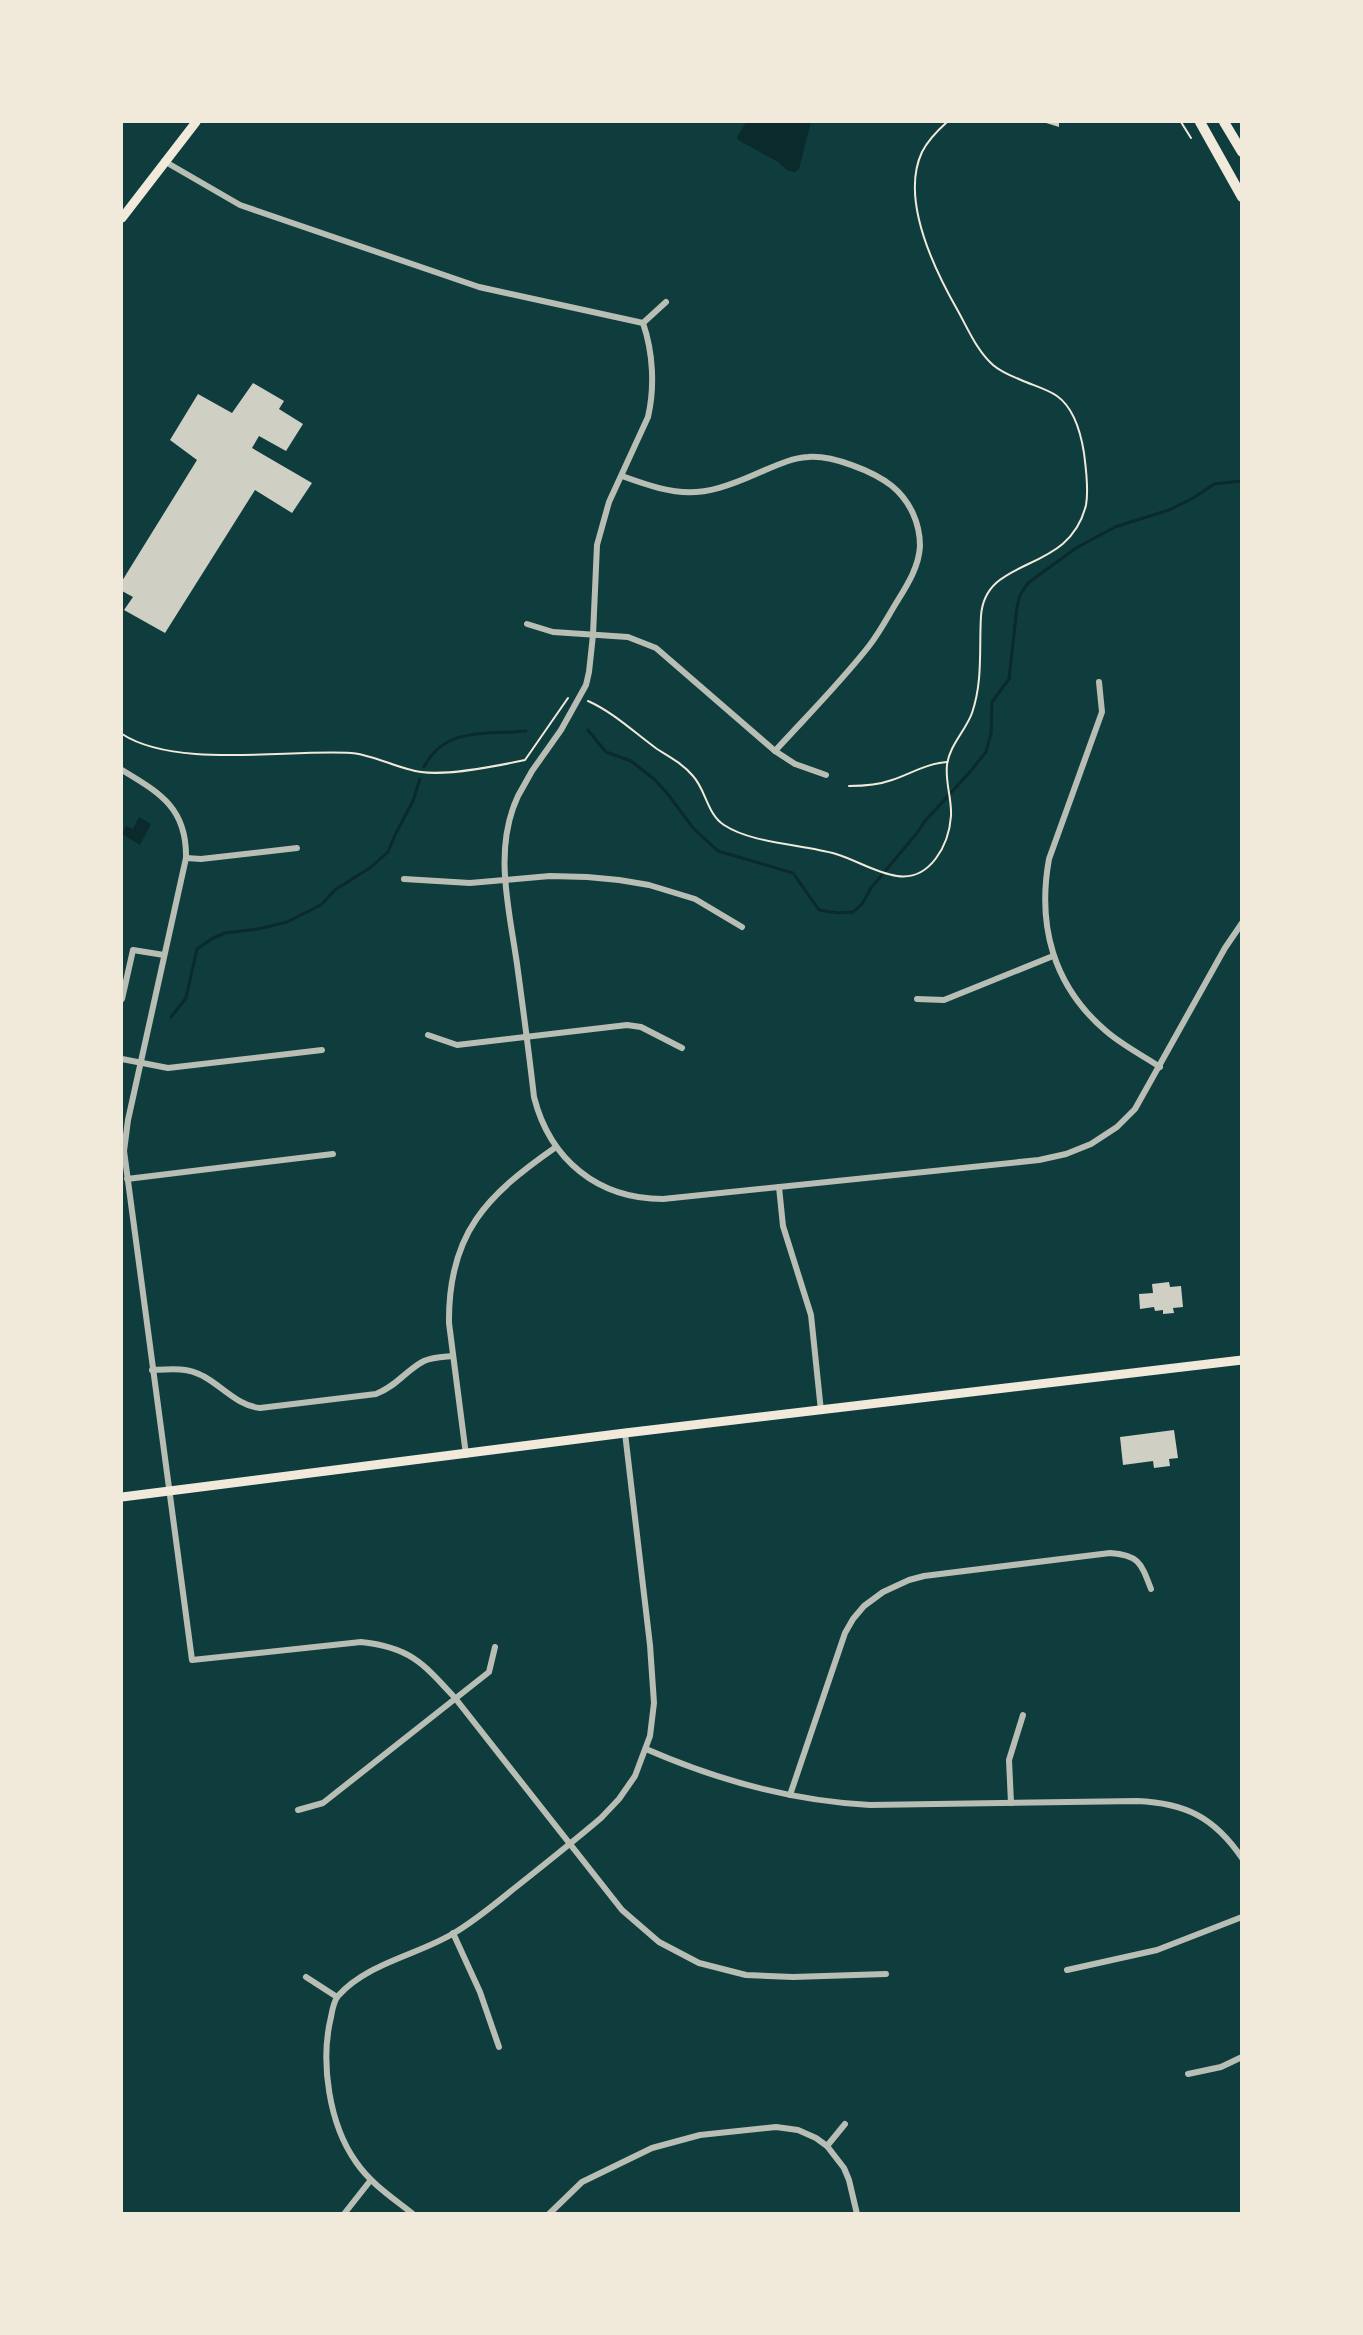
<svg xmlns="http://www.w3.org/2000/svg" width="1363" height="2335" viewBox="0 0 1363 2335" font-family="'Asap Condensed',sans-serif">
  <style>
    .water { fill: #0a2a2b }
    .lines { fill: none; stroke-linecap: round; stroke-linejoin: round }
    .stream { stroke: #0a2a2b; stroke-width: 3 }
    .building { fill: #cfcfc3 }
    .path { stroke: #f1e9da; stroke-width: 2 }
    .minor { stroke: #b8beb3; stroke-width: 6 }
    .secondary { stroke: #f1e9da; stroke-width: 9 }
    .primary { stroke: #f1e9da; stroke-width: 10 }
  </style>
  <rect width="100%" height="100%" fill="#0f3d3e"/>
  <g class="water">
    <path d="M 746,122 L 811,122 L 799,169 L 795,172 L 787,170 L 778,162 L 738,140 L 737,137 Z"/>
    <path d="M 139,817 L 151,824 L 140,845 L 122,834 L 126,826 L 133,829 Z"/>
  </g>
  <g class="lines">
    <g class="stream">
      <path d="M 588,730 L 606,752 L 631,761 L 654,779 L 667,793 L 693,828 L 718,851 L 793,873 L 819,910 L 838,913 L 853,912 L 862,904 L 871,888 L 917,833 L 925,821 L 969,773 L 986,752 L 991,733 L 992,702 L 1009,679 L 1017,607 L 1020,595 L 1028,583 L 1076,548 L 1115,527 L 1169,510 L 1195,497 L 1214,484 L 1242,481"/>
      <path d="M 424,767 C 445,726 487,735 526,731"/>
      <path d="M 171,1017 L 186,998 L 197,949 L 213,938 L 225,933 L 258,929 L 287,922 L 321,905 L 335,890 L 371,867 L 388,852 L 396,833 L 413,801 L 420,779"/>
    </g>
  </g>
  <g class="building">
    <path d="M 1043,122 L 1059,122 L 1059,127 Z"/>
    <path d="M 253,383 L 284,401 L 279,409 L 303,424 L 286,451 L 259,436 L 252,448 L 312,483 L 292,513 L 255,490 L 165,633 L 124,610 L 133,597 L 122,591 L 122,581 L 197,460 L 170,440 L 198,394 L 232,413 Z"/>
    <path d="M 1169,1282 L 1170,1287 L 1181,1286 L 1183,1307 L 1173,1308 L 1174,1313 L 1163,1314 L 1163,1310 L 1155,1311 L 1154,1307 L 1140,1309 L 1139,1294 L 1153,1293 L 1152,1284 Z"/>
    <path d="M 1174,1430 L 1178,1458 L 1169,1459 L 1170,1466 L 1154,1468 L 1153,1461 L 1123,1465 L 1120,1437 Z"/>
  </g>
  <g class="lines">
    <g class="path">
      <path d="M 1181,122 L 1191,138"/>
      <path d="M 588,701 C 613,712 635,733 657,749 C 670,757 683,764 693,776 C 706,790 707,814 724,825 C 753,844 802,844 836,854 C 856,860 876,873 897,876 C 930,881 949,845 951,816 C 952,799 945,782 947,765 C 949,746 966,730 972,713 C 983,681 979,649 981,616 C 985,554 1069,576 1086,505 C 1089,489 1086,469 1084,453 C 1081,434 1074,408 1057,396 C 1047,389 1032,385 1021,380 C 1011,376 1001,372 993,365 C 977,351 968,329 958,311 C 934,269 900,199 922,152 C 928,140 937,131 947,122"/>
      <path d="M 122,734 C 176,769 287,749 351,753 C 371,754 399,769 421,772 C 449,776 497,766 525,760 L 568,698"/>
      <path d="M 849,786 C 864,786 878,785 892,780 C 910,774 928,763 947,762"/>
    </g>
    <g class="minor">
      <path d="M 164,161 L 240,205 L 479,287 L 643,323"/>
      <path d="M 643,323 C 653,352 655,387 648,417 L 609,502 L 597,545 L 593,635 L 589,672 L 586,685 L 561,730 L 532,771 L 518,796 C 493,849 509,908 517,964 C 523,1008 529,1053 534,1097 C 550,1160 598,1199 663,1199 L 1039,1160 L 1066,1154 L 1091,1144 L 1117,1127 L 1135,1109 L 1225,948 L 1242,923"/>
      <path d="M 643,323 L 666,302"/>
      <path d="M 622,476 C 680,497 699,499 756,474 C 773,467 790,458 808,457 C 832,455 873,471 892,486 C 910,501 920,523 920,546 C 919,566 908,584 898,600 C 888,616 880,632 869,646 C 840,683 806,717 775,751"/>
      <path d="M 527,624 L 553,632 L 628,637 L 656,648 L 775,751 L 795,764 L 826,775"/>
      <path d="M 1099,682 L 1102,712 L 1049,859 C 1037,925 1053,986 1106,1031 C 1122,1045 1142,1055 1160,1067"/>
      <path d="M 122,770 C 160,793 187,808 186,858 L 128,1120 L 124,1151 L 192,1660 L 361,1642 C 410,1647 424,1664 455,1698 L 622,1910 L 659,1942 L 699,1963 L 746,1975 L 793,1977 L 886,1974"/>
      <path d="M 186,858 L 201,859 L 297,848"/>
      <path d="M 404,879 L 470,883 L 550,876 L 587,877 L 619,880 L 649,885 L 695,899 L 742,927"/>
      <path d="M 122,999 L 133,950 L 164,955"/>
      <path d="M 917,999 L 944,1000 L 1053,956"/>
      <path d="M 428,1035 L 457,1045 L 627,1025 L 641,1027 L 682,1048"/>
      <path d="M 122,1059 L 168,1068 L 322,1050"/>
      <path d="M 127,1179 L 333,1154"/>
      <path d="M 779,1187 L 783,1226 L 811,1315 L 821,1411"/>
      <path d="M 152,1370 C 170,1369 187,1367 203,1376 C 222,1386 238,1406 260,1408 L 376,1394 C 397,1386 406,1370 424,1361 C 433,1357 443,1357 453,1356"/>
      <path d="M 466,1455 L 449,1323 C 448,1233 487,1195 556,1147"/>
      <path d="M 646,1749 C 717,1780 793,1801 870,1805 L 1137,1801 C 1185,1803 1214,1817 1242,1858"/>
      <path d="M 790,1795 L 845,1633 L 853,1619 L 864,1606 L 883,1592 L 909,1580 L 924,1576 L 1110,1553 C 1139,1555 1141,1563 1151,1589"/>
      <path d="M 1011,1803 L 1009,1760 L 1023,1715"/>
      <path d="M 298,1810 L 323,1803 L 489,1672 L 495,1647"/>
      <path d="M 453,1933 L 480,1992 L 499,2047"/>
      <path d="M 1067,1970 L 1157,1950 L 1242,1917"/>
      <path d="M 306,1977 L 337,1997"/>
      <path d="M 1188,2074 L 1221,2067 L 1242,2057"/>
      <path d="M 827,2146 L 845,2124"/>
      <path d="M 344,2214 L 370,2181"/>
      <path d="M 413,2214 C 393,2198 371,2184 356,2162 C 329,2124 320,2062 331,2017 C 332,2011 334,2001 338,1996 C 367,1963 418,1955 454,1933 C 476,1920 496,1903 516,1887 C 545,1864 574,1841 601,1818 L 619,1799 L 635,1776 L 650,1736 L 654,1703 L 650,1645 L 625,1433"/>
      <path d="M 549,2214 L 582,2182 L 652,2148 L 700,2135 L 776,2127 L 798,2130 L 816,2138 L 827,2146 L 844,2168 L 849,2180 L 857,2214"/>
    </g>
    <g class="secondary">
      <path d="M 122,218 L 196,122"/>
      <path d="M 122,1497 L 625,1433 L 1242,1360"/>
    </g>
    <g class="primary">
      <path d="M 1200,122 L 1242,197"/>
      <path d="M 1224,122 L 1242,152"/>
    </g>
  </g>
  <rect width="1363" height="2335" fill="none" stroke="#f1e9da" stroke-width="246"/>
</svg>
